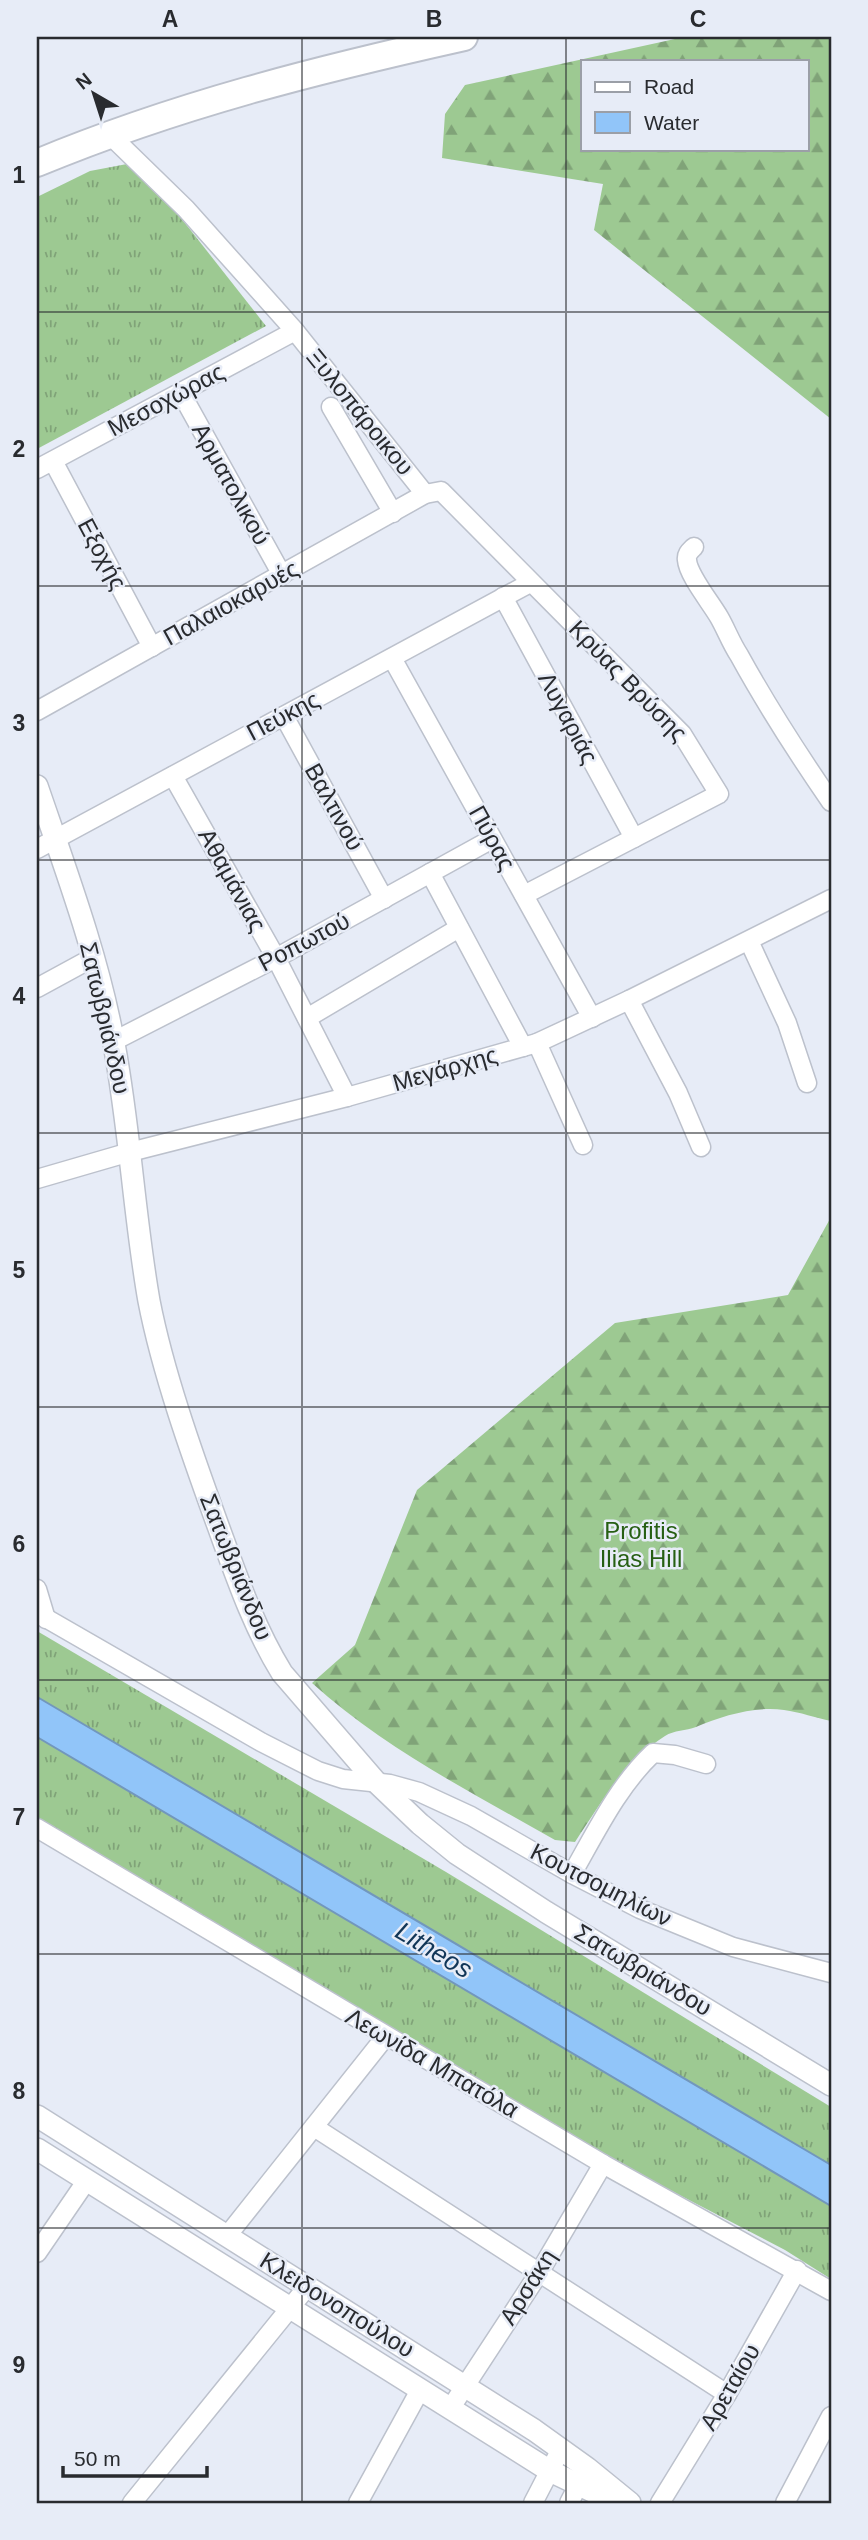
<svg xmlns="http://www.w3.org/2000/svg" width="868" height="2540" viewBox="0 0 868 2540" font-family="Helvetica,sans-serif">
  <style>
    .grass { fill: url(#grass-tufts) }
    .forest { fill: url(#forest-firs); fill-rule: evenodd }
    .water { fill: #91c5f9; stroke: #7297bc; stroke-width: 2 }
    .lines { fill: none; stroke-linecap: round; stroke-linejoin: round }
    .minor-casing { stroke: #bcc1cc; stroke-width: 21 }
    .tertiary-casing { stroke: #bcc1cc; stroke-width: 24 }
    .primary-casing { stroke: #bcc1cc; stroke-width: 30 }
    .minor { stroke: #fff; stroke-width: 18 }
    .tertiary { stroke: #fff; stroke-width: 21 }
    .primary { stroke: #fff; stroke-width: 26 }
    .grid { fill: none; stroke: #292b2f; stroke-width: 2; stroke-opacity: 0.55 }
    .labels { text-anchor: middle; stroke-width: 5; stroke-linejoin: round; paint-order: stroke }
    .street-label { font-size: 24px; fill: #292b2f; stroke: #e7ecf7 }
    .park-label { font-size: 24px; fill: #265f13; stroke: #e7ecf7 }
    .water-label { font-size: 26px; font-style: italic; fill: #113658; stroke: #e7ecf7 }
    .neatline { fill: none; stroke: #292b2f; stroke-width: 2.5 }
    .grid-label { font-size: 23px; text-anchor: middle; font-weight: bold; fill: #292b2f }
  </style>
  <defs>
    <pattern id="grass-tufts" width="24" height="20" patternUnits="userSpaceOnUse" patternTransform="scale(1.75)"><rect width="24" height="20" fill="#9dc992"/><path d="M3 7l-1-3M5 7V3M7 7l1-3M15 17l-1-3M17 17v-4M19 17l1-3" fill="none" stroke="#80a378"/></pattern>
    <pattern id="forest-firs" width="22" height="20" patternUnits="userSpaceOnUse" patternTransform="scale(1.75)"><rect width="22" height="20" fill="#9dc992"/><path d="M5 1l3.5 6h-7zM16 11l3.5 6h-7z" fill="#80a378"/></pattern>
  </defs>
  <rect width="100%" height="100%" fill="#e7ecf7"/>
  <g class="grass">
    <path d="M 127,164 L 181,218 L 266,326 L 37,449 L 37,197 L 90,171 Z"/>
    <path d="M 37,1631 L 446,1872 L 831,2107 L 831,2165 L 37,1697 Z"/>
    <path d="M 37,1737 L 831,2206 L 831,2279 L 785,2250 L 616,2162 L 37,1819 Z"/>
  </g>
  <g class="forest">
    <path d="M 684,37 L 831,37 L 831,419 L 594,230 L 603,184 L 442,158 L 445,114 L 465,85 ZM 583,61 L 807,61 L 807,149 L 583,149 Z"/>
    <path d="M 831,1217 L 831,1721 C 816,1718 800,1712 784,1710 C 754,1706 722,1716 696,1727 C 686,1731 674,1730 665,1736 C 626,1760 600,1804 575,1842 L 555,1840 C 471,1792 385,1749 312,1683 L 355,1645 L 417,1490 L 615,1323 L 788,1295 Z"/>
  </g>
  <path class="water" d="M 39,1698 L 831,2165 L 831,2206 L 37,1737 L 37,1702 Z"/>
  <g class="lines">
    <defs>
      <g id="minor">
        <path d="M 109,134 L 186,209 L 295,331 L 425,494"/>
        <path d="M 181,393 L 282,575"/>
        <path d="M 331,407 L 393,513"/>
        <path d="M 53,461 L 152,647"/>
        <path d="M 37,469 L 295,331"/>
        <path d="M 694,547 C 690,551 686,554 687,560 C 688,575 711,603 719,617 C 726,629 731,643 739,655 C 767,706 798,754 831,802"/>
        <path d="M 503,597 L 634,838"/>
        <path d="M 392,658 L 592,1018"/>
        <path d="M 37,711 L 425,494 L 441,491 L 682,734 L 719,794 L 524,895"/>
        <path d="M 284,716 L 384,899"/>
        <path d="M 173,776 L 276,958 L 347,1097"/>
        <path d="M 37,849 L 530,583"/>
        <path d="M 430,873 L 523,1047"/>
        <path d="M 749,941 L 787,1023 L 807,1083"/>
        <path d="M 37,988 L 94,957"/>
        <path d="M 629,1000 L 678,1093 L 701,1147"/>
        <path d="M 307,1018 L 459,928"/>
        <path d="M 114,1041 L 276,958 L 492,839"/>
        <path d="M 537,1043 L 583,1145"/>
        <path d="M 37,1179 L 130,1152 L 347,1097 L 537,1043 L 629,1000 L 831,899"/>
        <path d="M 37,1589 L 46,1619"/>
        <path d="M 37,1613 L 261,1742 L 318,1771 L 343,1779 L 390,1784 L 419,1792 L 471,1816 L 572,1874 L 640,1909 L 733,1947 L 831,1973"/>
        <path d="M 37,1828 L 603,2164 L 831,2291"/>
        <path d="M 572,1874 C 596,1832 618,1786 653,1753 L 675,1755 L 706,1764"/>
        <path d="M 314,2127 L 727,2394"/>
        <path d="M 227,2236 L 386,2036"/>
        <path d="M 37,2253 L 87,2180"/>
        <path d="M 450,2409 L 539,2273 L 603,2164"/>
        <path d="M 132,2503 L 307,2287"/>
        <path d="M 358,2503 L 420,2390"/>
        <path d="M 533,2503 L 561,2449"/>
        <path d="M 569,2503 L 585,2472"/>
        <path d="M 660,2503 L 727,2394 L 797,2270"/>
        <path d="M 785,2503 L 831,2416"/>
      </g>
      <g id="tertiary">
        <path d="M 37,786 C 66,871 98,956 114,1044 C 130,1129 134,1216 149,1301 C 163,1373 192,1454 217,1523 C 236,1575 253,1626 282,1673 L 377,1783 L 420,1824 L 457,1854 L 546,1912 L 831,2085"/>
        <path d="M 37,2116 L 534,2430 L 587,2468 L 630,2503"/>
        <path d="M 37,2149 L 550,2471 L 617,2503"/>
      </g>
      <path id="primary" d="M 37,163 C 177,105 316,70 464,37"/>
    </defs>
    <use href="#minor" class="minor-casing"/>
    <use href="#tertiary" class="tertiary-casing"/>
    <use href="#primary" class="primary-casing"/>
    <use href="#minor" class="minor"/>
    <use href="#tertiary" class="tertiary"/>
    <use href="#primary" class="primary"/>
  </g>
  <path class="grid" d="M 302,37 L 302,2503M 566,37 L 566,2503M 37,312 L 831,312M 37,586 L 831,586M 37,860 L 831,860M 37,1133 L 831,1133M 37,1407 L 831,1407M 37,1680 L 831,1680M 37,1954 L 831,1954M 37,2228 L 831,2228"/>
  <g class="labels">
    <g class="street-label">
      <text transform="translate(166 400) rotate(-28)" y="8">Μεσοχώρας</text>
      <text transform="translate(360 412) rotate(51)" y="8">Ξυλοπάροικου</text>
      <text transform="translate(231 484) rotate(61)" y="8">Αρματολικού</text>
      <text transform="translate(102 554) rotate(62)" y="8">Εξοχής</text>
      <text transform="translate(231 603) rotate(-29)" y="8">Παλαιοκαρυές</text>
      <text transform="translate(628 681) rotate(46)" y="8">Κρύας Βρύσης</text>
      <text transform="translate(283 716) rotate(-28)" y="8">Πεύκης</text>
      <text transform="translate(568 718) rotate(62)" y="8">Λυγαριάς</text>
      <text transform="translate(334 807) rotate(61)" y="8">Βαλτινού</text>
      <text transform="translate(492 838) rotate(61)" y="8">Πύρας</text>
      <text transform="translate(232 880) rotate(61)" y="8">Αθαμάνιας</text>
      <text transform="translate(304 942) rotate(-28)" y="8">Ροπωτού</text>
      <text transform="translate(105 1018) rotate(77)" y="8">Σατωβριάνδου</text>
      <text transform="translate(445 1069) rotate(-16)" y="8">Μεγάρχης</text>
      <text transform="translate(236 1567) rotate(68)" y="8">Σατωβριάνδου</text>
      <text transform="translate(601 1885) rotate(27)" y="8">Κουτσομηλίων</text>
      <text transform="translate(643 1970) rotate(31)" y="8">Σατωβριάνδου</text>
      <text transform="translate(432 2063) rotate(30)" y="8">Λεωνίδα Μπατόλα</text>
      <text transform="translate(528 2287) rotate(-58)" y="8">Αρσάκη</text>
      <text transform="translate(337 2305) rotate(32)" y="8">Κλειδονοπούλου</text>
      <text transform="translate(730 2387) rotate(-60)" y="8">Αρεταίου</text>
    </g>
    <g class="park-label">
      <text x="641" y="1539">Profitis<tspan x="641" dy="28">Ilias Hill</tspan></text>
    </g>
    <g class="water-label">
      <text transform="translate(434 1950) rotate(31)" y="9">Litheos</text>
    </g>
  </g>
  <rect width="868" height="2540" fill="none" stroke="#e7ecf7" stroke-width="77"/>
  <rect x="581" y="60" width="228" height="91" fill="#e7ecf7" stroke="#9b9fa7" stroke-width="2"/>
  <rect x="595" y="82" width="35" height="10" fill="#ffffff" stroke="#9b9fa7" stroke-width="2"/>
  <text x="644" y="94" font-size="21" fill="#292b2f">Road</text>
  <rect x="595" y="112" width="35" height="21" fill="#91c5f9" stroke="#9b9fa7" stroke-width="2"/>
  <text x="644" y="130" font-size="21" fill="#292b2f">Water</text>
  <g transform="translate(94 94) rotate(321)" stroke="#e7ecf7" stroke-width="5" paint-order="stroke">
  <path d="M0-5L12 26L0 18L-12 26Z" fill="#292b2f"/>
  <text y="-10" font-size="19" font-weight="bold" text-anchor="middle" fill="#292b2f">N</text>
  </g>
  <path d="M63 2466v10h144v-10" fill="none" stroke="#292b2f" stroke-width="3.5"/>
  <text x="74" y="2466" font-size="21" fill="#292b2f" stroke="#e7ecf7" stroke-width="5" paint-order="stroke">50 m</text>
  <rect x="38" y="38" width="792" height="2464" class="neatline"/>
  <g class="grid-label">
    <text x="170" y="27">A</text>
    <text x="434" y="27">B</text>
    <text x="698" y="27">C</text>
    <text x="19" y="183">1</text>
    <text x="19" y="457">2</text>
    <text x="19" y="731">3</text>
    <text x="19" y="1004">4</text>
    <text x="19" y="1278">5</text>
    <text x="19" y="1552">6</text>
    <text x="19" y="1825">7</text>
    <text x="19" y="2099">8</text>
    <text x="19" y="2373">9</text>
  </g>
</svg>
